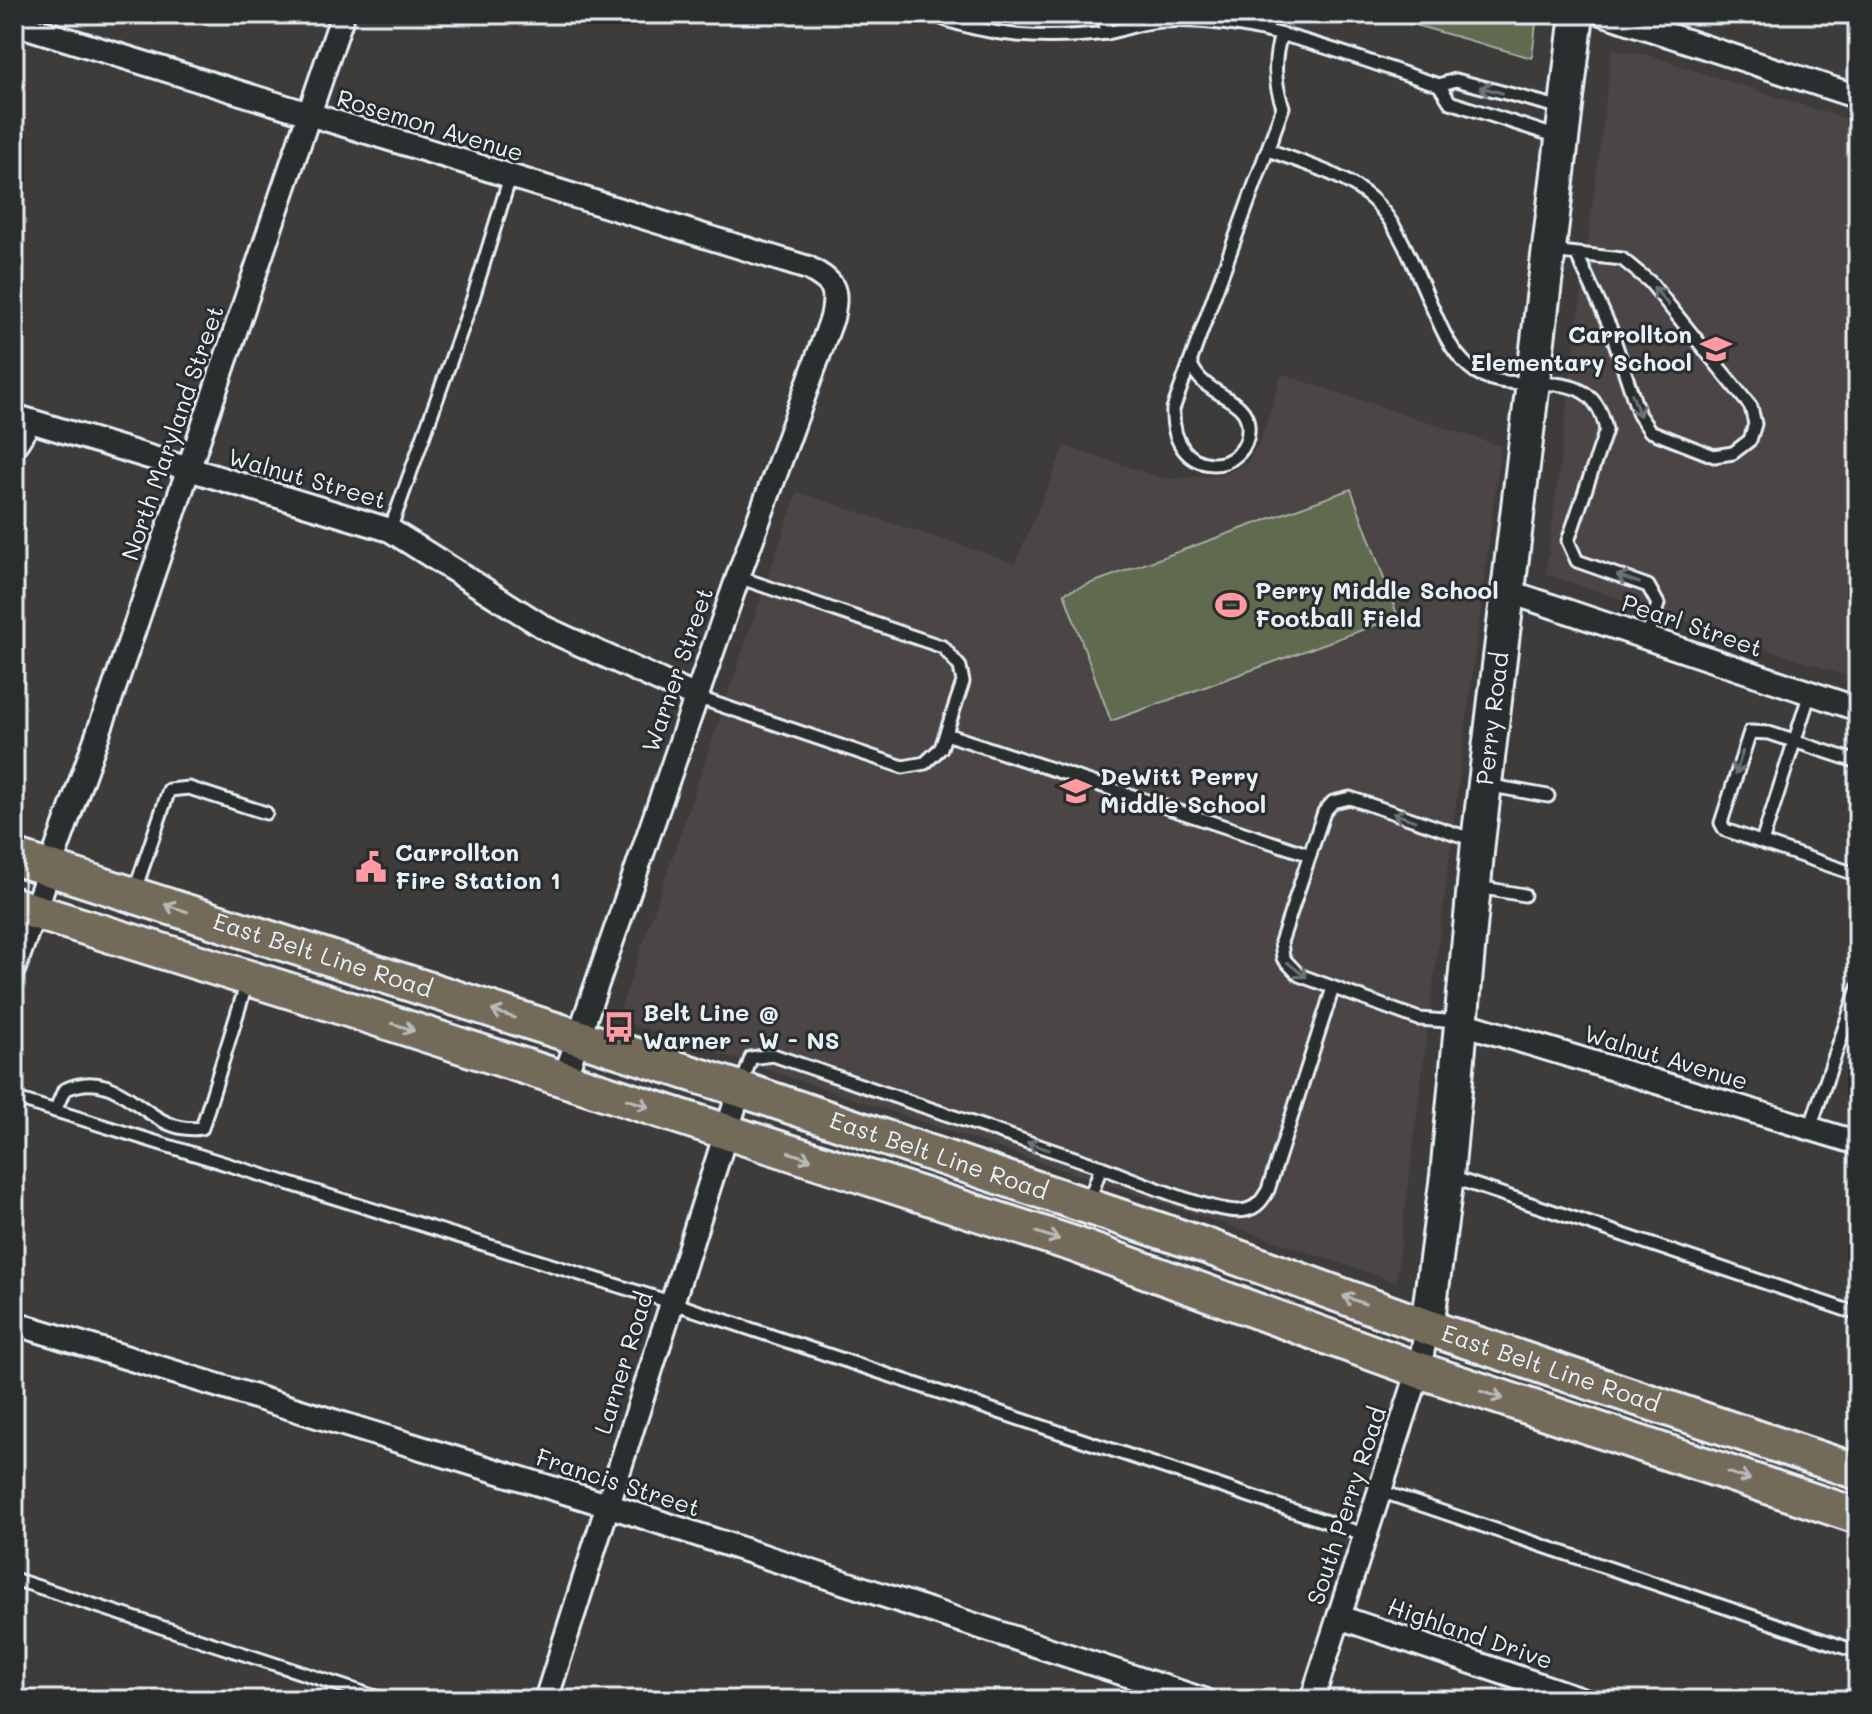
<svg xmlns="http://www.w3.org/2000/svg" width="1872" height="1714" viewBox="0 0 1872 1714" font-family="Mali,sans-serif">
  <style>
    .built { fill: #4c4544 }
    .green { fill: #616a50; stroke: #a4aea4; stroke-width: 2 }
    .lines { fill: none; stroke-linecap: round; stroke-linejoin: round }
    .lane-casing { stroke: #e8f1f8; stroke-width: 17 }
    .street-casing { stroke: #e8f1f8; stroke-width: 28 }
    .secondary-casing { stroke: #e8f1f8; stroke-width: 38 }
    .primary-casing { stroke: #e8f1f8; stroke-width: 40 }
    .lane { stroke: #2a2d2e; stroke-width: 11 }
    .street { stroke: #2a2d2e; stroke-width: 22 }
    .secondary { stroke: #2a2d2e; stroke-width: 32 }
    .primary { stroke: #736b5a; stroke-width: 34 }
    .oneway { stroke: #6c7275 }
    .oneway2 { stroke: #b9bbb9 }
    .labels { text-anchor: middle; stroke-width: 6; stroke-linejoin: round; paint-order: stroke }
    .street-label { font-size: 24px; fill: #e8f1f8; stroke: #2a2d2e }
    .poi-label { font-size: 24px; font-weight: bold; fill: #e8f1f8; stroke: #2a2d2e; text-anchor: start }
  </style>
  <rect width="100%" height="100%" fill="#3e3b3b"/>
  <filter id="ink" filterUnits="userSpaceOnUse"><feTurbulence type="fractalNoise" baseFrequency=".0125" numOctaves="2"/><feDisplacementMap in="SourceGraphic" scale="16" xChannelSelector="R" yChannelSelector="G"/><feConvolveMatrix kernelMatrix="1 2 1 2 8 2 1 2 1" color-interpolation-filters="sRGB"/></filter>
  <g filter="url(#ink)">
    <g class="built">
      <path d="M 1612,49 L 1648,55 L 1858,123 L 1858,680 L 1546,574 Z"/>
      <path d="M 1282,374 L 1501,446 L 1396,1282 L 617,1019 L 797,492 L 1015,563 L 1065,446 L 1166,479 L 1224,475 L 1247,463 L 1261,439 Z"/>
    </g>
    <g class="green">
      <path d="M 1376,14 L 1537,14 L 1532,58 Z"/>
      <path d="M 1351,489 L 1398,617 L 1111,721 L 1064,593 Z"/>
    </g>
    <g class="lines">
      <defs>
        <g id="lane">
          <path d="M 930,14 C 989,38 1045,40 1107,33 L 1103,14"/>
          <path d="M 1107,33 C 1124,29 1143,22 1161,21 C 1256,15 1351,57 1439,85"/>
          <path d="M 1561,138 L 1450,102 L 1439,85 L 1456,80 L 1562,108"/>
          <path d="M 1268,150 C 1377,188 1383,193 1429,300 C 1440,325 1448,348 1469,367 C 1511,405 1591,352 1606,430 L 1568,541 L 1577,561 L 1648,586 L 1658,604 L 1647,638"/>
          <path d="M 1551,251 L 1622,259 L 1650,282 L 1751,407 L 1755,424 L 1750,440 L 1733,453 L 1714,456 L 1650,431 L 1639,415 L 1610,327 L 1577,255"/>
          <path d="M 1191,364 C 1204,397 1246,396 1248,425 C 1252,476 1170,483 1173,409 L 1283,107 C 1274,82 1273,60 1281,35"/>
          <path d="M 14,457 L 35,423"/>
          <path d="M 390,530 L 473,298 L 510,177"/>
          <path d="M 696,697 L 903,767 L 925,763 L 941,748 L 963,682 L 960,667 L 943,647 L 738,577"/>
          <path d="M 946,734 L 1310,855"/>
          <path d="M 1858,762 L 1769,733 L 1750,732 L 1721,823 L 1725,830 L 1858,875"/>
          <path d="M 1486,785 L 1548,796"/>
          <path d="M 1762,842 L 1810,693"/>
          <path d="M 1478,887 L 1524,895"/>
          <path d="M 135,890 L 169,790 L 189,788 L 266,813"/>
          <path d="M 1459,1022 L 1419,1019 L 1299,975 L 1283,958 L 1281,942 L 1324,812 L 1333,802 L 1350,798 L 1474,840"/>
          <path d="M 741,1087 L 751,1058 L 773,1055 L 1101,1167 L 1088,1204"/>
          <path d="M 14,1098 L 670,1302 L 1366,1535"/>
          <path d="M 55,1111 L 64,1090 C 124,1062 145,1137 202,1128 L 247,982"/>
          <path d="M 1810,1128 L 1858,988"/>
          <path d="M 1101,1167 C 1131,1178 1220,1217 1246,1210 C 1258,1207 1262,1200 1268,1190 L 1333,988"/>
          <path d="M 1451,1177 L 1858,1314"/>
          <path d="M 1380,1491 L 1858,1652"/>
          <path d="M 14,1579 L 385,1700"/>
        </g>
        <g id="street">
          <path d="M 1604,14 L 1858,97"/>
          <path d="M 14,23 L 808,268 C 835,283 838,288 832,318 L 738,577 L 564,1079"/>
          <path d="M 14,416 L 390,530 L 547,629 L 696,697"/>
          <path d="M 1510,592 L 1858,709"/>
          <path d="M 14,968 L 109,703 L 343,14"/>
          <path d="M 1459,1022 L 1858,1143"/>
          <path d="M 14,1323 L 607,1505 L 1204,1700"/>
          <path d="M 1339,1617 L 1584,1700"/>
          <path d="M 546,1700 L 740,1089"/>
          <path d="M 1312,1700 L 1419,1370 L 1427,1327"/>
        </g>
        <g id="secondary">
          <path id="s1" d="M 1427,1327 L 1447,1176 L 1478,842 L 1577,14"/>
        </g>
        <g id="primary">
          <path id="s2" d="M 14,857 L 740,1089 L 1206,1246 L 1444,1333 L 1858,1472"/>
          <path d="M 14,905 L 329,1003 L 1073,1244 L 1419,1370 L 1858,1516"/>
        </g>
      </defs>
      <use href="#lane" class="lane-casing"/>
      <use href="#street" class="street-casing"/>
      <use href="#secondary" class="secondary-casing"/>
      <use href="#primary" class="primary-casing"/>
      <use href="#lane" class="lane"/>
      <use href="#street" class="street"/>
      <use href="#secondary" class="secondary"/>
      <use href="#primary" class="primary"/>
    </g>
    <defs><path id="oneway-shaft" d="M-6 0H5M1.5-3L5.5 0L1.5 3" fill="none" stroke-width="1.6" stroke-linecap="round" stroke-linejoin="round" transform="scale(2)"/></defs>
    <g class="oneway">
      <use href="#oneway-shaft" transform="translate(1491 90) rotate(-165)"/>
      <use href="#oneway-shaft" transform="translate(1661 296) rotate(-129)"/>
      <use href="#oneway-shaft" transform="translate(1636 405) rotate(70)"/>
      <use href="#oneway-shaft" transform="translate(1628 579) rotate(-161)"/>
      <use href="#oneway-shaft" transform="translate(1739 763) rotate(107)"/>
      <use href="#oneway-shaft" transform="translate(1404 817) rotate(-161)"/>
      <use href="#oneway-shaft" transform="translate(1297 970) rotate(38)"/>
      <use href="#oneway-shaft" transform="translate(1038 1146) rotate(-161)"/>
    </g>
    <g class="oneway2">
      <use href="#oneway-shaft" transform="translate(176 908) rotate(-162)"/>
      <use href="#oneway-shaft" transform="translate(503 1014) rotate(-162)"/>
      <use href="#oneway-shaft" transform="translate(403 1027) rotate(18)"/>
      <use href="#oneway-shaft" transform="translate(638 1103) rotate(18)"/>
      <use href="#oneway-shaft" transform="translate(800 1156) rotate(18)"/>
      <use href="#oneway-shaft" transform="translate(1048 1236) rotate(18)"/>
      <use href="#oneway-shaft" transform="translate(1354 1300) rotate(-160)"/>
      <use href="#oneway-shaft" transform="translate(1492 1395) rotate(18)"/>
      <use href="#oneway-shaft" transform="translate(1739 1476) rotate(18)"/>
    </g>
  </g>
  <defs>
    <symbol id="school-bare" viewBox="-9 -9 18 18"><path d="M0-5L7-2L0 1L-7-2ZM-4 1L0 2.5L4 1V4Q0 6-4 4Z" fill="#ff9aa2" stroke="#2a2d2e" stroke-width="2.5" paint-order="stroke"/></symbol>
    <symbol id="stadium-bare" viewBox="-9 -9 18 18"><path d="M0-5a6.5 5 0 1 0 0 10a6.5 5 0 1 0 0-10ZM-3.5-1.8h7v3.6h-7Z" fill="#ff9aa2" stroke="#2a2d2e" stroke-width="2.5" paint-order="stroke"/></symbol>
    <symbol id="civic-bare" viewBox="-9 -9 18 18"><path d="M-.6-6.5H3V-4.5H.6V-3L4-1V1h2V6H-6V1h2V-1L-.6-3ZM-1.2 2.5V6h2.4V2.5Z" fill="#ff9aa2" stroke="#2a2d2e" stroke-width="2.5" paint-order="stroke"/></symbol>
    <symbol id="bus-bare" viewBox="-9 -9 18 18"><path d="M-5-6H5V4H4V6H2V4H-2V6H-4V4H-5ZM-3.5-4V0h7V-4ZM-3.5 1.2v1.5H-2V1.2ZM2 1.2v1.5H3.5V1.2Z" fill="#ff9aa2" stroke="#2a2d2e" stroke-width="2.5" paint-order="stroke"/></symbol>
  </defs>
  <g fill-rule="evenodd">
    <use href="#school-bare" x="1694" y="327" width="44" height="44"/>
    <use href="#stadium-bare" x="1209" y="583" width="44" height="44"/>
    <use href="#school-bare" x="1054" y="769" width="44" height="44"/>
    <use href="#civic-bare" x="349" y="845" width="44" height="44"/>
    <use href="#bus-bare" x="597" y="1005" width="44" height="44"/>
  </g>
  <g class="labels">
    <g class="street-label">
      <text transform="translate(430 126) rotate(17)" y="8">Rosemon Avenue</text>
      <text transform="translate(173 433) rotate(-71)" y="8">North Maryland Street</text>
      <text transform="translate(307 479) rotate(16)" y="8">Walnut Street</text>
      <text transform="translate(1692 626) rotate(19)" y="8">Pearl Street</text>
      <text transform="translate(678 670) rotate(-71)" y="8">Warner Street</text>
      <text dy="8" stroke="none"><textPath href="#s1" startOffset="612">Perry Road</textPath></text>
      <text dy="8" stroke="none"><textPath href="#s2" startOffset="324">East Belt Line Road</textPath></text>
      <text transform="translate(1666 1058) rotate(17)" y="8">Walnut Avenue</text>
      <text dy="8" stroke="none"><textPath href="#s2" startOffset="972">East Belt Line Road</textPath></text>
      <text transform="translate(624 1363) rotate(-73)" y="8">Larner Road</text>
      <text dy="8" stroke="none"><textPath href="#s2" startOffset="1620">East Belt Line Road</textPath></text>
      <text transform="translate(618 1483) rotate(18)" y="8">Francis Street</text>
      <text transform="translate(1347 1506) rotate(-72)" y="8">South Perry Road</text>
      <text transform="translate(1470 1634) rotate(19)" y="8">Highland Drive</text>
    </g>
    <g class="poi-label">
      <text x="1692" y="343" text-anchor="end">Carrollton<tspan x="1692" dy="28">Elementary School</tspan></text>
      <text x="1255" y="599">Perry Middle School<tspan x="1255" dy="28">Football Field</tspan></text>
      <text x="1100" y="785">DeWitt Perry<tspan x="1100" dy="28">Middle School</tspan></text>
      <text x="395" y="861">Carrollton<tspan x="395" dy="28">Fire Station 1</tspan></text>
      <text x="643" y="1021">Belt Line @<tspan x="643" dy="28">Warner - W - NS</tspan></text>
    </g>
  </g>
  <rect width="1872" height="1714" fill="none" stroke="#2a2d2e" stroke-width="48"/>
  <rect x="24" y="24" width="1824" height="1666" fill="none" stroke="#e8f1f8" stroke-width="3" filter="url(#ink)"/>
</svg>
